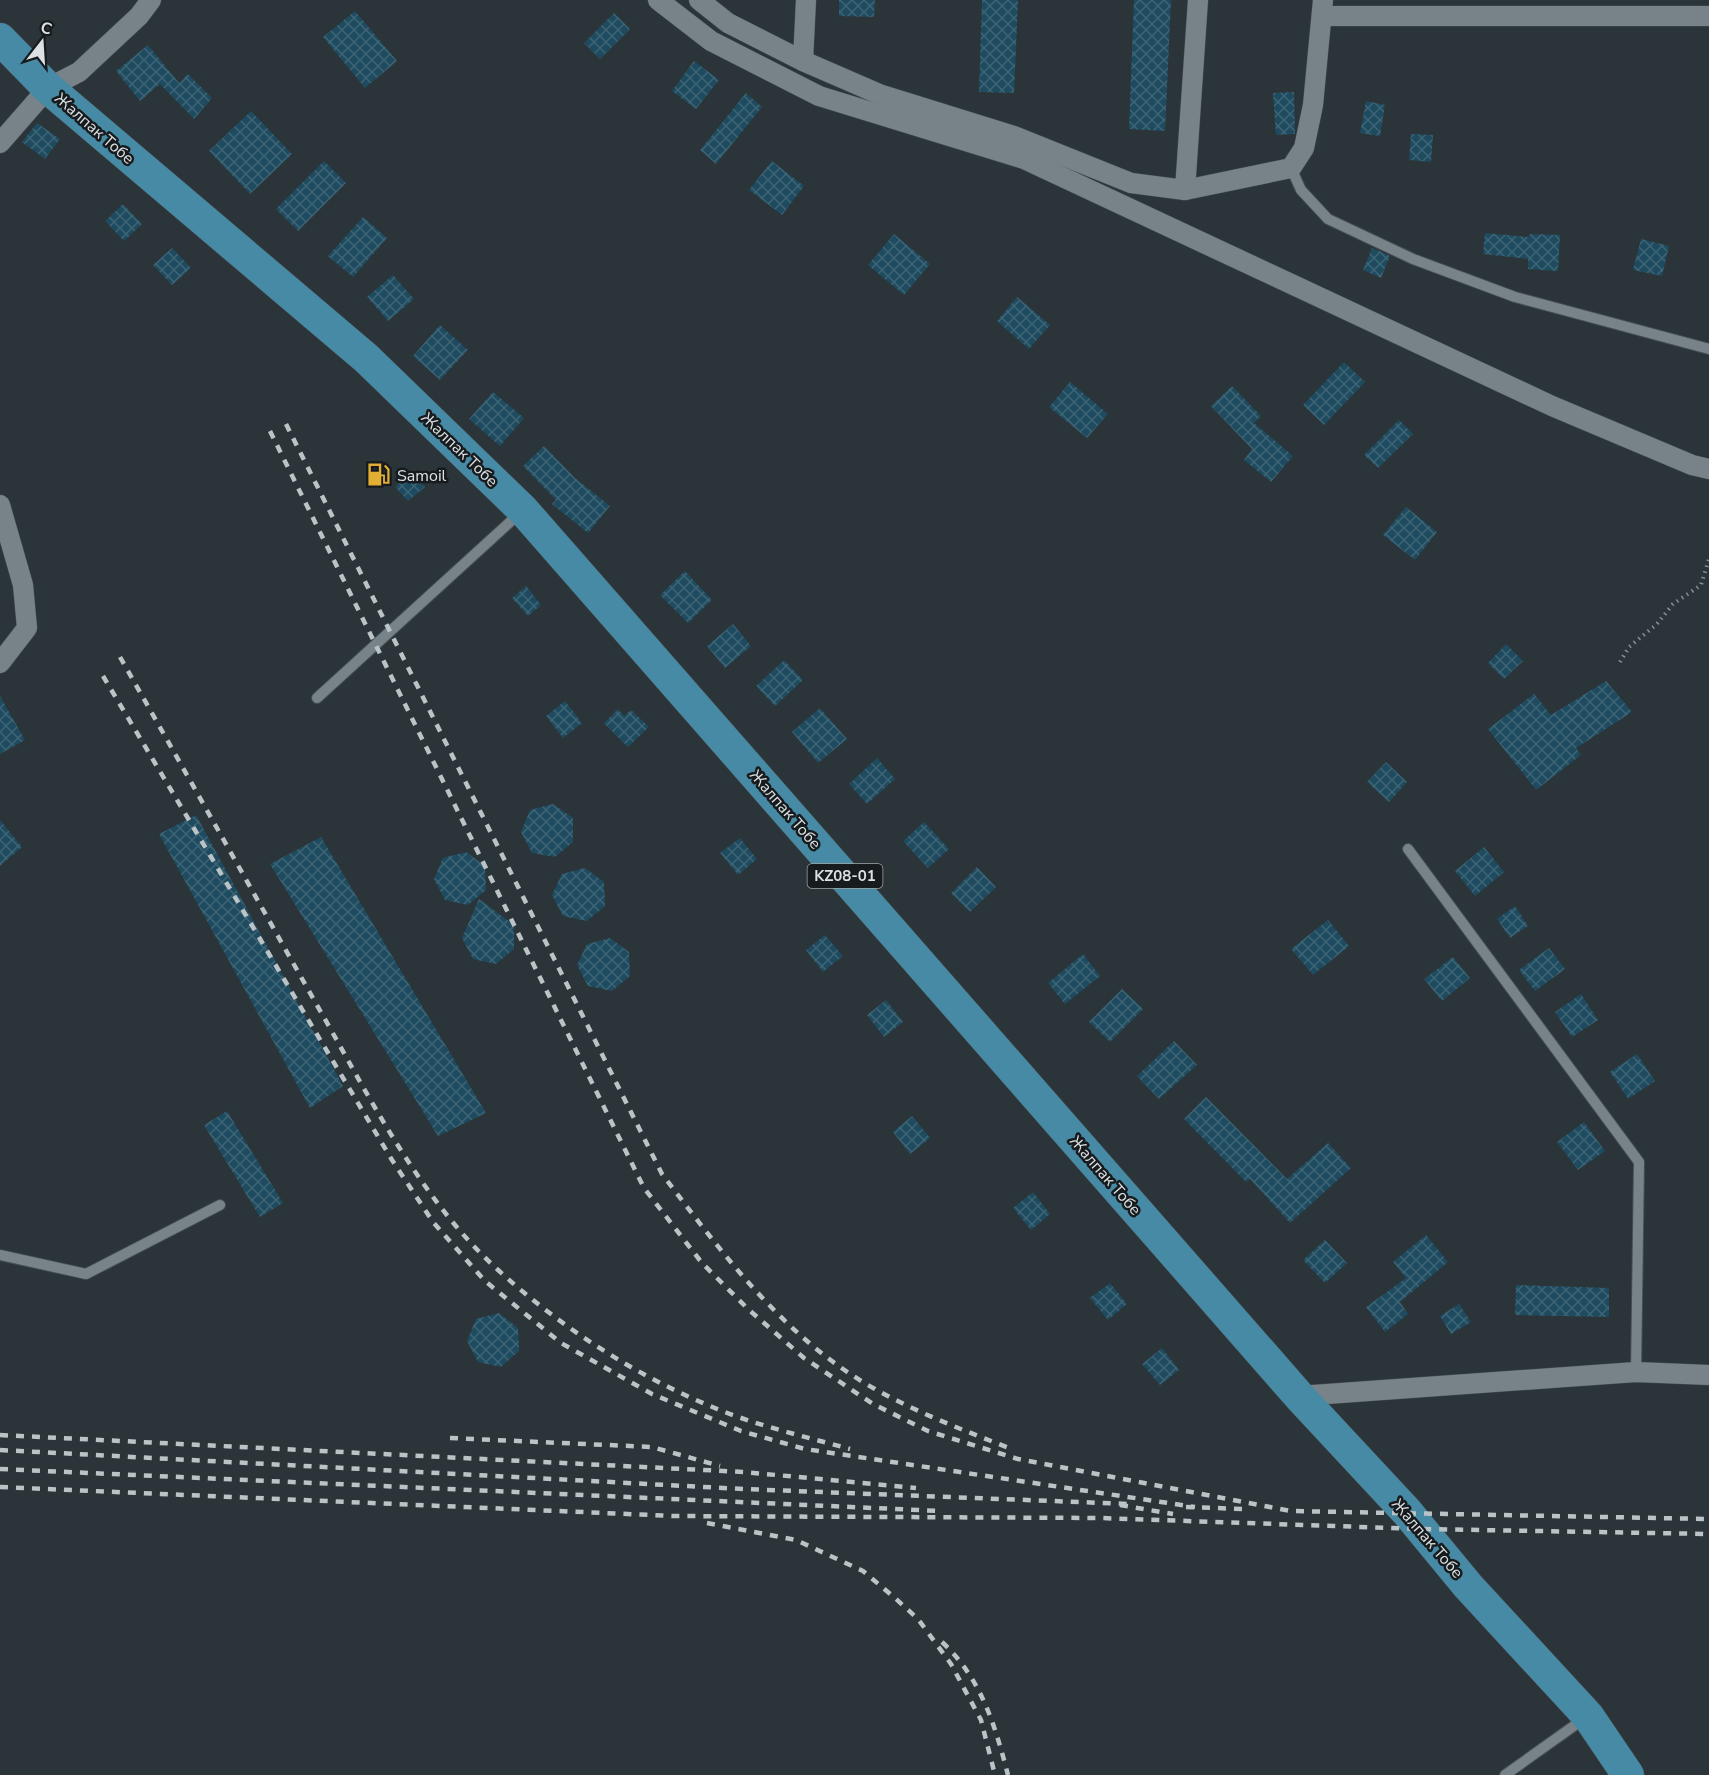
<svg xmlns="http://www.w3.org/2000/svg" width="1709" height="1775" viewBox="0 0 1709 1775" font-family="'Nunito Sans',sans-serif">
  <style>
    .building { fill: url(#building-cross-hatch) }
    .lines { fill: none; stroke-linecap: round; stroke-linejoin: round }
    .lane-casing { stroke: #474f53; stroke-width: 12 }
    .street-casing { stroke: #474f53; stroke-width: 21 }
    .primary-casing { stroke: #474f53; stroke-width: 33 }
    .path { stroke: #868e92; stroke-width: 4; stroke-dasharray: 1.5 4.5; stroke-linecap: butt }
    .lane { stroke: #788389; stroke-width: 10 }
    .street { stroke: #788389; stroke-width: 20 }
    .primary { stroke: #478aa5; stroke-width: 32 }
    .rail { stroke: #bcc3c6; stroke-width: 4.5; stroke-dasharray: 8 8; stroke-linecap: butt }
    .labels { text-anchor: middle; stroke-width: 5; stroke-linejoin: round; paint-order: stroke }
    .shield { fill: #171b1d; stroke: #a0a6a8; stroke-width: 1.5 }
    .shield-label { font-size: 15px; font-weight: bold; fill: #dbe1e4 }
    .street-label { font-size: 16px; fill: #dbe1e4; stroke: #171b1d }
    .poi-label { font-size: 16px; fill: #dbe1e4; stroke: #171b1d; text-anchor: start }
  </style>
  <defs>
    <pattern id="building-cross-hatch" width="8" height="8" patternUnits="userSpaceOnUse" patternTransform="scale(1.5)"><rect width="8" height="8" fill="#1e4b5f"/><path d="M0 0l8 8M0 8l8-8" fill="none" stroke="#3e6576"/></pattern>
  </defs>
  <rect width="100%" height="100%" fill="#2a3439"/>
  <g class="building">
    <path d="M 839,0 L 875,0 L 874,17 L 839,16 Z"/>
    <path d="M 982,0 L 1018,0 L 1014,93 L 979,92 Z"/>
    <path d="M 1134,0 L 1171,0 L 1165,131 L 1129,129 Z"/>
    <path d="M 355,11 L 397,61 L 365,88 L 323,37 Z"/>
    <path d="M 614,13 L 630,29 L 600,59 L 584,43 Z"/>
    <path d="M 148,45 L 179,83 L 188,74 L 212,98 L 194,119 L 160,84 L 140,101 L 116,71 Z"/>
    <path d="M 694,61 L 719,80 L 696,109 L 672,91 Z"/>
    <path d="M 1294,92 L 1295,134 L 1276,135 L 1273,93 Z"/>
    <path d="M 746,93 L 762,107 L 716,164 L 700,150 Z"/>
    <path d="M 1366,101 L 1385,105 L 1380,136 L 1360,133 Z"/>
    <path d="M 251,111 L 292,154 L 250,194 L 209,151 Z"/>
    <path d="M 37,123 L 60,139 L 45,159 L 22,142 Z"/>
    <path d="M 1411,134 L 1433,135 L 1431,162 L 1409,160 Z"/>
    <path d="M 324,161 L 346,183 L 298,231 L 276,209 Z"/>
    <path d="M 772,161 L 804,186 L 782,215 L 749,190 Z"/>
    <path d="M 123,204 L 142,224 L 124,241 L 105,221 Z"/>
    <path d="M 363,217 L 387,238 L 353,277 L 328,256 Z"/>
    <path d="M 1485,233 L 1529,237 L 1530,234 L 1560,235 L 1558,271 L 1528,269 L 1528,259 L 1483,254 Z"/>
    <path d="M 894,234 L 930,264 L 904,295 L 868,265 Z"/>
    <path d="M 1641,239 L 1669,246 L 1662,276 L 1633,270 Z"/>
    <path d="M 172,248 L 191,268 L 172,285 L 153,265 Z"/>
    <path d="M 1372,248 L 1390,256 L 1381,278 L 1363,270 Z"/>
    <path d="M 393,275 L 414,299 L 388,321 L 367,297 Z"/>
    <path d="M 1017,297 L 1050,325 L 1029,349 L 997,321 Z"/>
    <path d="M 440,325 L 468,350 L 440,380 L 413,356 Z"/>
    <path d="M 1344,362 L 1365,382 L 1324,425 L 1303,405 Z"/>
    <path d="M 1070,382 L 1108,414 L 1087,438 L 1049,407 Z"/>
    <path d="M 1232,386 L 1261,416 L 1254,423 L 1293,456 L 1271,482 L 1244,460 L 1252,449 L 1211,406 Z"/>
    <path d="M 493,392 L 524,418 L 500,446 L 469,419 Z"/>
    <path d="M 1399,420 L 1413,434 L 1378,468 L 1364,455 Z"/>
    <path d="M 544,446 L 575,478 L 610,506 L 588,533 L 552,504 L 556,500 L 523,466 Z"/>
    <path d="M 412,472 L 425,487 L 408,501 L 395,487 Z"/>
    <path d="M 1406,507 L 1437,532 L 1415,560 L 1383,535 Z"/>
    <path d="M 685,571 L 712,600 L 688,623 L 660,595 Z"/>
    <path d="M 526,586 L 541,605 L 528,616 L 512,598 Z"/>
    <path d="M 733,624 L 751,646 L 725,668 L 707,646 Z"/>
    <path d="M 1506,644 L 1523,661 L 1504,679 L 1488,663 Z"/>
    <path d="M 784,660 L 803,680 L 775,706 L 756,686 Z"/>
    <path d="M 1606,681 L 1632,712 L 1576,748 L 1581,755 L 1536,790 L 1488,729 L 1534,694 L 1551,715 Z"/>
    <path d="M 0,696 L 25,740 L 0,754 Z"/>
    <path d="M 565,701 L 582,723 L 563,738 L 546,716 Z"/>
    <path d="M 820,708 L 847,739 L 818,763 L 792,732 Z"/>
    <path d="M 618,709 L 624,716 L 631,710 L 649,727 L 628,747 L 604,723 Z"/>
    <path d="M 877,758 L 895,779 L 867,804 L 849,784 Z"/>
    <path d="M 1386,762 L 1407,782 L 1389,802 L 1367,782 Z"/>
    <path d="M 553,804 L 573,818 L 573,842 L 555,857 L 532,853 L 521,832 L 530,810 Z"/>
    <path d="M 196,815 L 343,1086 L 310,1108 L 159,834 Z"/>
    <path d="M 0,820 L 22,847 L 0,866 Z"/>
    <path d="M 924,822 L 949,849 L 928,868 L 903,841 Z"/>
    <path d="M 321,837 L 486,1113 L 438,1136 L 270,864 Z"/>
    <path d="M 740,838 L 757,859 L 738,875 L 720,853 Z"/>
    <path d="M 1484,847 L 1504,872 L 1475,896 L 1455,871 Z"/>
    <path d="M 466,852 L 485,866 L 486,890 L 468,905 L 445,900 L 434,879 L 443,858 Z"/>
    <path d="M 977,867 L 996,887 L 970,912 L 951,893 Z"/>
    <path d="M 585,868 L 604,882 L 605,906 L 587,921 L 563,916 L 552,895 L 562,874 Z"/>
    <path d="M 479,899 L 514,925 L 514,949 L 496,964 L 473,959 L 462,938 Z"/>
    <path d="M 1515,906 L 1528,926 L 1510,938 L 1497,919 Z"/>
    <path d="M 1328,920 L 1349,946 L 1313,975 L 1291,949 Z"/>
    <path d="M 825,935 L 843,956 L 823,972 L 806,950 Z"/>
    <path d="M 610,938 L 629,952 L 630,976 L 612,991 L 588,986 L 577,965 L 587,944 Z"/>
    <path d="M 1549,948 L 1565,969 L 1535,991 L 1519,970 Z"/>
    <path d="M 1083,954 L 1100,976 L 1065,1004 L 1048,983 Z"/>
    <path d="M 1453,957 L 1470,978 L 1442,1001 L 1424,979 Z"/>
    <path d="M 1122,989 L 1143,1009 L 1110,1042 L 1089,1022 Z"/>
    <path d="M 1581,994 L 1598,1020 L 1572,1037 L 1555,1012 Z"/>
    <path d="M 886,1000 L 903,1022 L 884,1037 L 867,1015 Z"/>
    <path d="M 1174,1041 L 1197,1065 L 1159,1099 L 1137,1076 Z"/>
    <path d="M 1637,1054 L 1655,1081 L 1628,1099 L 1610,1072 Z"/>
    <path d="M 1206,1097 L 1287,1179 L 1328,1143 L 1351,1168 L 1290,1223 L 1250,1179 L 1246,1182 L 1184,1119 Z"/>
    <path d="M 227,1111 L 283,1203 L 260,1217 L 204,1125 Z"/>
    <path d="M 912,1116 L 930,1138 L 910,1154 L 893,1132 Z"/>
    <path d="M 1584,1122 L 1605,1151 L 1578,1170 L 1557,1142 Z"/>
    <path d="M 1033,1192 L 1050,1214 L 1031,1230 L 1013,1208 Z"/>
    <path d="M 1426,1235 L 1448,1262 L 1400,1302 L 1408,1314 L 1385,1332 L 1366,1307 L 1406,1278 L 1393,1262 Z"/>
    <path d="M 1325,1240 L 1347,1263 L 1325,1283 L 1303,1260 Z"/>
    <path d="M 1110,1283 L 1127,1304 L 1108,1320 L 1090,1298 Z"/>
    <path d="M 1516,1285 L 1609,1288 L 1609,1317 L 1515,1315 Z"/>
    <path d="M 1459,1304 L 1471,1322 L 1451,1334 L 1440,1316 Z"/>
    <path d="M 499,1313 L 518,1328 L 519,1351 L 501,1367 L 478,1362 L 467,1341 L 476,1319 Z"/>
    <path d="M 1162,1348 L 1179,1370 L 1160,1385 L 1142,1364 Z"/>
  </g>
  <g class="lines">
    <defs>
      <g id="lane">
        <path d="M 1291,168 L 1301,190 L 1328,219 L 1413,259 L 1515,297 L 1709,349"/>
        <path d="M 317,698 L 521,512"/>
        <path d="M 1408,849 L 1639,1162 L 1636,1372"/>
        <path d="M 0,1255 L 86,1274 L 220,1205"/>
        <path d="M 1505,1775 L 1585,1718"/>
      </g>
      <g id="street">
        <path d="M 658,0 L 711,41 L 819,96 L 1024,159 L 1552,406 L 1692,465 L 1709,469"/>
        <path d="M 699,0 L 728,23 L 803,61 L 879,94 L 1014,136 L 1131,183 L 1185,190 L 1291,168 L 1304,148 L 1313,105 L 1323,0"/>
        <path d="M 1323,16 L 1709,16"/>
        <path d="M 803,61 L 806,0"/>
        <path d="M 0,143 L 48,88 L 79,72 L 139,16 L 151,0"/>
        <path d="M 1185,190 L 1198,0"/>
        <path d="M 0,505 L 23,585 L 27,628 L 0,663"/>
        <path d="M 1299,1396 L 1636,1372 L 1709,1375"/>
      </g>
      <path id="primary" d="M 0,39 L 48,88 L 366,358 L 523,510 L 1299,1396 L 1407,1512 L 1468,1586 L 1588,1716 L 1628,1775"/>
    </defs>
    <use href="#lane" class="lane-casing"/>
    <use href="#street" class="street-casing"/>
    <use href="#primary" class="primary-casing"/>
    <path class="path" d="M 1620,662 L 1629,647 L 1657,624 L 1673,604 L 1701,585 L 1709,559"/>
    <use href="#lane" class="lane"/>
    <use href="#street" class="street"/>
    <use href="#primary" class="primary"/>
    <g class="rail">
      <path d="M 286,424 L 662,1174 C 723,1254 785,1339 875,1389 C 918,1413 963,1430 1009,1448"/>
      <path d="M 270,431 L 644,1188 L 702,1263 L 748,1309 L 804,1358 L 873,1404 L 928,1431 L 1018,1459 L 1291,1511 L 1709,1519"/>
      <path d="M 120,657 C 185,771 249,885 314,1000 C 367,1092 418,1197 497,1269 C 559,1326 633,1374 710,1406 C 754,1425 803,1436 850,1449"/>
      <path d="M 103,676 L 392,1160 L 433,1222 L 485,1281 L 561,1343 L 652,1394 L 741,1431 L 805,1449 L 1195,1507"/>
      <path d="M 0,1435 L 744,1472 L 916,1488"/>
      <path d="M 450,1438 L 652,1447 L 720,1466"/>
      <path d="M 0,1450 L 743,1489 L 1129,1504"/>
      <path d="M 0,1469 L 941,1511"/>
      <path d="M 0,1487 L 674,1516 L 1100,1518 L 1421,1529 L 1709,1534"/>
      <path d="M 1120,1505 L 1173,1514"/>
      <path d="M 1186,1507 L 1243,1509"/>
      <path d="M 707,1523 L 796,1540 L 863,1571 L 895,1598 L 918,1619 L 951,1664 L 981,1720 L 995,1775"/>
      <path d="M 942,1642 C 981,1678 995,1725 1008,1775"/>
    </g>
  </g>
  <defs>
    <symbol id="fuel-bare" viewBox="-9 -9 18 18"><path d="M-5.5-6h7V0h2V4h1.3V-2.5L3-4.5l.8-.8L6-3V5H2.5V1h-1V6h-7ZM-4.2-4.7v3.2H.2V-4.7Z" fill="#e3ae34" stroke="#171b1d" stroke-width="2.5" paint-order="stroke"/></symbol>
  </defs>
  <g fill-rule="evenodd">
    <use href="#fuel-bare" x="362" y="458" width="33" height="33"/>
  </g>
  <g class="labels">
    <rect class="shield" x="807.5" y="864" width="75" height="24" rx="4.5"/>
    <g class="shield-label">
      <text x="845" y="881">KZ08-01</text>
    </g>
    <g class="street-label">
      <text transform="translate(95 128) rotate(41)" y="6">Жалпак Тобе</text>
      <text transform="translate(460 449) rotate(44)" y="6">Жалпак Тобе</text>
      <text transform="translate(786 809) rotate(49)" y="6">Жалпак Тобе</text>
      <text transform="translate(1106 1175) rotate(49)" y="6">Жалпак Тобе</text>
      <text transform="translate(1428 1538) rotate(49)" y="6">Жалпак Тобе</text>
    </g>
    <g class="poi-label">
      <text x="397" y="481">Samoil</text>
    </g>
  </g>
  <g transform="translate(42 42) rotate(17)" stroke="#171b1d" stroke-width="4.5" paint-order="stroke">
  <path d="M0-4.5L10 22L0 15L-10 22Z" fill="#dbe1e4"/>
  <text y="-9" font-size="16" font-weight="bold" text-anchor="middle" fill="#dbe1e4">С</text>
  </g>
</svg>
